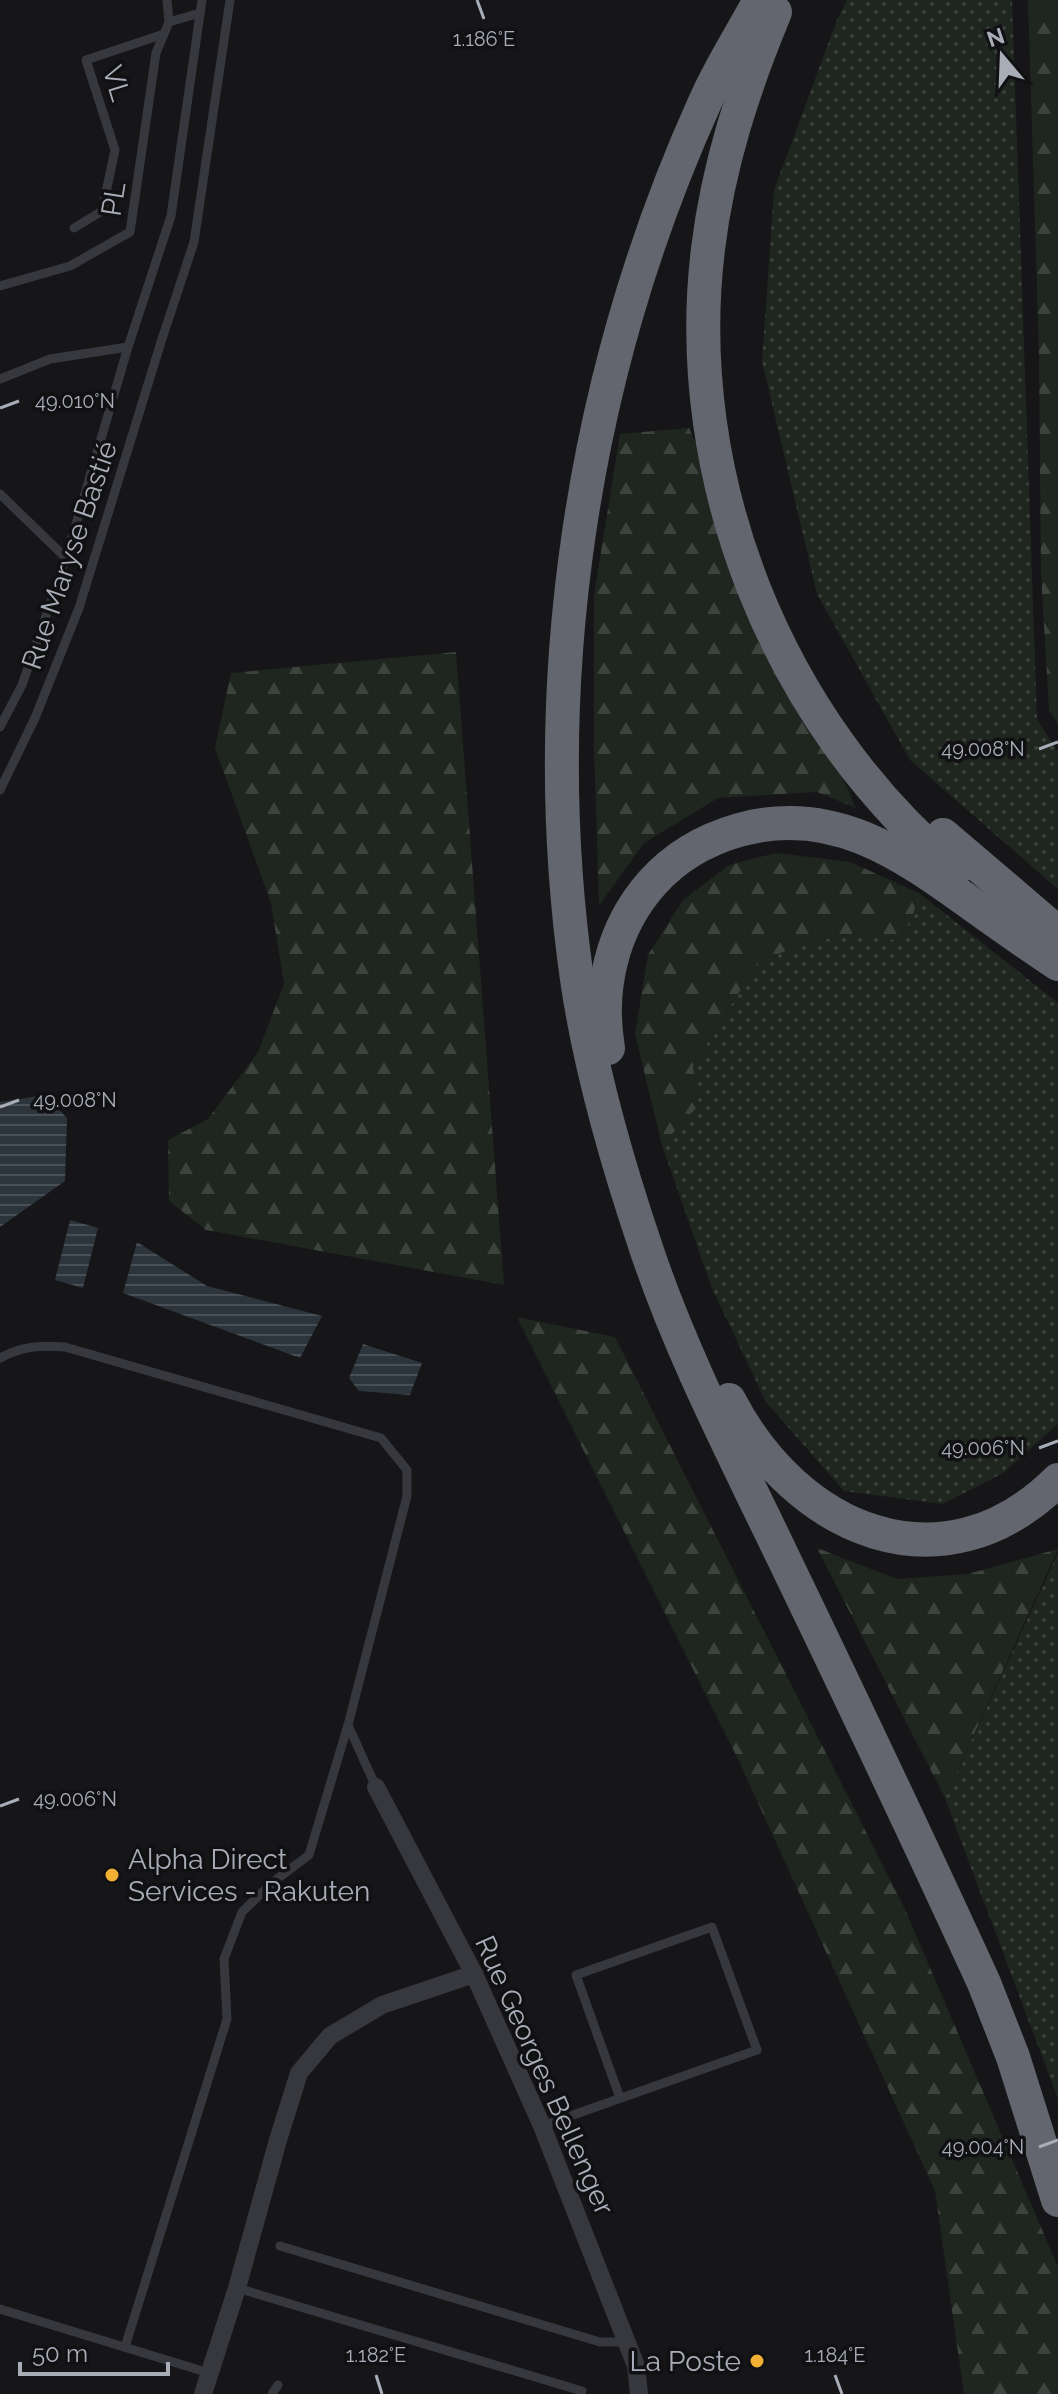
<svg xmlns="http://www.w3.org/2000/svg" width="1058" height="2394" viewBox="0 0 1058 2394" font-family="Raleway,sans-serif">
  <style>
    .grass { fill: url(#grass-dots) }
    .forest { fill: url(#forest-firs) }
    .water { fill: url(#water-rules) }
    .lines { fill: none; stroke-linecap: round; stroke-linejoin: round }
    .lane { stroke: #37383d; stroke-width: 9 }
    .street { stroke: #37383d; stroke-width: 18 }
    .highway { stroke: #63666e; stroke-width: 34 }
    .ticks { fill: none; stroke: #a8adb8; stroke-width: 3 }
    .poi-dot { fill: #f2b134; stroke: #111113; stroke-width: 3 }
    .labels { text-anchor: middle; stroke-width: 7; stroke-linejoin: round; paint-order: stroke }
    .street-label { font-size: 28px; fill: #a8adb8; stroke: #111113 }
    .poi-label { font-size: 28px; fill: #a8adb8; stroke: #111113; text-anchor: start }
    .ticks-label { font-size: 20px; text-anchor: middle; fill: #a8adb8; stroke: #111113; stroke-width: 7; stroke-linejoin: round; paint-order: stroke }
  </style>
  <defs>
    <pattern id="grass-dots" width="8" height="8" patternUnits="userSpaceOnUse" patternTransform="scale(2)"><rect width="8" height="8" fill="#1e261f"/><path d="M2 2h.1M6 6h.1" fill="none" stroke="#3c433d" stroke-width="1.8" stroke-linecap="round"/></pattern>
    <pattern id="forest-firs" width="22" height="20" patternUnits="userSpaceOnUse" patternTransform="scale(2)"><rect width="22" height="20" fill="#1e261f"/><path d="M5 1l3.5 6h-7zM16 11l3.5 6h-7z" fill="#3c433d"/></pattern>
    <pattern id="water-rules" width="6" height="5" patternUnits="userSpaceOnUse" patternTransform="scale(2)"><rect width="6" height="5" fill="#2c353c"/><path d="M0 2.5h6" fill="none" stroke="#485056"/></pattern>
  </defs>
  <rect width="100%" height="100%" fill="#161618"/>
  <g class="grass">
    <path d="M 847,0 L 1012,0 L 1037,719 L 1058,752 L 1058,889 L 910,760 L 817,594 L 762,361 L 774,190 L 837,20 Z"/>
    <path d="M 919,893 L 1058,1003 L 1058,1424 L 1003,1473 L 943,1504 L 844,1491 L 766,1402 L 711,1286 L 662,1145 L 698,1106 L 693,1066 L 758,962 L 803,944 L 862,932 L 899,941 L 913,915 Z"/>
    <path d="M 1058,1553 L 1058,2099 L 945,1798 Z"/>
  </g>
  <g class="forest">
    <path d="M 1028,0 L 1058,0 L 1058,725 L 1049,710 L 1041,575 L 1039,356 Z"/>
    <path d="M 689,428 L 856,808 L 817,792 L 718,798 L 644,843 L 599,906 L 594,746 L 594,595 L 620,434 Z"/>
    <path d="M 456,652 L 504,1285 L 206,1230 L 169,1201 L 168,1140 L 208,1119 L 258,1052 L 284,984 L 271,903 L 215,748 L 231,673 Z"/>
    <path d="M 776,853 L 850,862 L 919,893 L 913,915 L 899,941 L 861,932 L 803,944 L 758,962 L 693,1066 L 698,1106 L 662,1145 L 635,1034 L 648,955 L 683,900 L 729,865 Z"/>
    <path d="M 517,1317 L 615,1337 L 904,1907 L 1058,2267 L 1058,2394 L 964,2394 L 935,2191 L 739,1761 Z"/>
    <path d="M 817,1548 L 897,1579 L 968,1574 L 1058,1549 L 945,1798 Z"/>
  </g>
  <g class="water">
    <path d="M 45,1095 L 67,1118 L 65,1181 L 0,1227 L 0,1102 Z"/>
    <path d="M 70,1220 L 98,1228 L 83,1288 L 55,1280 Z"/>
    <path d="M 137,1242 L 207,1286 L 322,1316 L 300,1358 L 123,1293 Z"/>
    <path d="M 363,1344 L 422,1363 L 410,1395 L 359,1391 L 349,1378 Z"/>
  </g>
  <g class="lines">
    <g class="lane">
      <path d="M 167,0 L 169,22"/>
      <path d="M 74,228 L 102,211 L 115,150 L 86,60 L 164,34 L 169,22 L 200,13"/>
      <path d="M 0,286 L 70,266 L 130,232 L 156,53 L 164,34"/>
      <path d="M 0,379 L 50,359 L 128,347"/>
      <path d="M 0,494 L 66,558"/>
      <path d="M 0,727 L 22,685 L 66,558 L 128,347 L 171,216 L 202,0"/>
      <path d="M 0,790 L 35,718 L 79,608 L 161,342 L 194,242 L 230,0"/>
      <path d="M 0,1358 C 22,1346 41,1345 65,1347 L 381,1438 L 407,1470 L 407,1496 L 348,1725 L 376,1787"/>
      <path d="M 542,2126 L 757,2050 L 712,1927 L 576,1975 L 620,2098"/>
      <path d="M 280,2246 L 600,2342 L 626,2342"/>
      <path d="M 237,2288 L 582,2391"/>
      <path d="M 0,2309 L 209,2373"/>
      <path d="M 125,2347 L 227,2019 L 224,1959 L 242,1912 L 273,1882 L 309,1855 L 348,1725"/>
      <path d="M 272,2394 L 278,2385"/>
    </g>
    <g class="street">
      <path d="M 376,1787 L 474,1974 L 542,2126 L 636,2366 L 639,2394"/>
      <path d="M 203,2394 L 237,2288 L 278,2140 L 299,2073 L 330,2036 L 382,2005 L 474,1974"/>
    </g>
    <g class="highway">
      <path d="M 760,0 C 742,34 720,67 705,102 C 582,374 535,684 577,979 C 590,1069 616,1159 645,1245 C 680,1351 733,1453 781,1553 C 850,1696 918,1839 984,1983 L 1013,2057 L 1058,2200"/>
      <path d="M 775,12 C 743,89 718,166 708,249 C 680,479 778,722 955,870"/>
      <path d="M 943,835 L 1058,933"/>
      <path d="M 608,1048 C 598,989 612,928 652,883 C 676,856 704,840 739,830 C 832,804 901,853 973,905 C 1001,925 1029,945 1058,964"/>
      <path d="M 729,1400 C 796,1530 942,1595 1058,1480"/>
    </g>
  </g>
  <path class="ticks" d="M 477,0 L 484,19M 0,408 L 19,401M 1039,749 L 1058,742M 0,1107 L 19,1100M 1039,1448 L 1058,1441M 0,1806 L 19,1799M 1039,2147 L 1058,2140M 376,2375 L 382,2394M 835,2375 L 842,2394"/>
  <g class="poi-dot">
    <circle cx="112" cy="1875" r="8"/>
    <circle cx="757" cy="2361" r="8"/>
  </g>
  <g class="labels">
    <g class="street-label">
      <text transform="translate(117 83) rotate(73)" y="10">VL</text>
      <text transform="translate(113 199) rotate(-81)" y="10">PL</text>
      <text transform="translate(69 555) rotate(-71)" y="10">Rue Maryse Bastié</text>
      <text transform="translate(545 2075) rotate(66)" y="10">Rue Georges Bellenger</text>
    </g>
    <g class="poi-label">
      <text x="128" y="1869">Alpha Direct<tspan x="128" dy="32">Services - Rakuten</tspan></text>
      <text x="741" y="2371" text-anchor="end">La Poste</text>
    </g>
  </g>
  <g class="ticks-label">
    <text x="484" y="46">1.186°E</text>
    <text x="75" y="408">49.010°N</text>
    <text x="983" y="756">49.008°N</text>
    <text x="75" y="1107">49.008°N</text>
    <text x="983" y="1455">49.006°N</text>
    <text x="75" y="1806">49.006°N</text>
    <text x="983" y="2154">49.004°N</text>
    <text x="376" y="2362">1.182°E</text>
    <text x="835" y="2362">1.184°E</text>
  </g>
  <g transform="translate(1002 56) rotate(341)" stroke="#111113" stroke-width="6" paint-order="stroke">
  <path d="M0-6L14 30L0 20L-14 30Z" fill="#a8adb8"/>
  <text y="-12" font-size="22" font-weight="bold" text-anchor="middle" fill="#a8adb8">N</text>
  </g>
  <path d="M20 2362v12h148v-12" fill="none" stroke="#a8adb8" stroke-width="4"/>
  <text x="32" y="2362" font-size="24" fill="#a8adb8" stroke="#111113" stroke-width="6" paint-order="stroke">50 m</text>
</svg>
